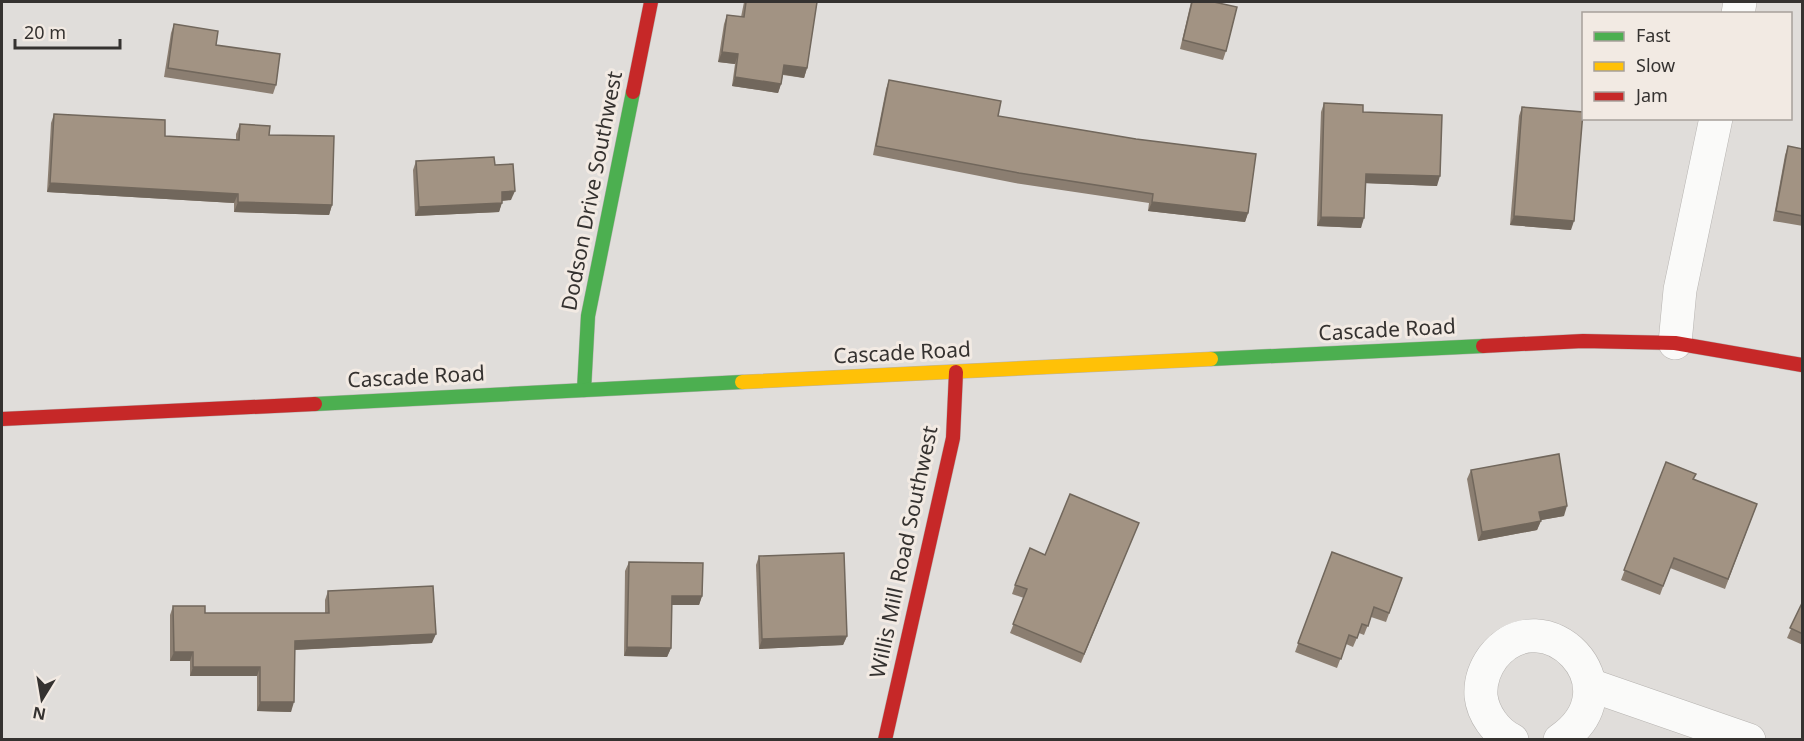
<svg xmlns="http://www.w3.org/2000/svg" width="1804" height="741" viewBox="0 0 1804 741" font-family="'Noto Sans',sans-serif">
  <style>
    .lines { fill: none; stroke-linecap: round; stroke-linejoin: round }
    .street-casing { stroke: #b6b3b0; stroke-width: 34 }
    .fast-casing { stroke: #b6b3b0; stroke-width: 15 }
    .slow-casing { stroke: #b6b3b0; stroke-width: 15 }
    .jam-casing { stroke: #b6b3b0; stroke-width: 15 }
    .street { stroke: #fafaf9; stroke-width: 33 }
    .fast { stroke: #4caf50; stroke-width: 14 }
    .slow { stroke: #ffc107; stroke-width: 14 }
    .jam { stroke: #c62828; stroke-width: 14 }
    .wall { fill: #8b7e71 }
    .shaded-wall { fill: #71675c }
    .building { fill: #a29383; stroke: #71675c; stroke-width: 1.5 }
    .labels { text-anchor: middle; stroke-width: 6; stroke-linejoin: round; paint-order: stroke }
    .street-label { font-size: 21px; fill: #353230; stroke: #f2eae3 }
  </style>
  <rect width="100%" height="100%" fill="#e0ddda"/>
  <g class="lines">
    <defs>
      <g id="street">
        <path d="M 1738,14 L 1740,2"/>
        <path d="M 1675,343 L 1680,290 L 1716,118"/>
        <path d="M 1590,685 L 1749,740"/>
        <path d="M 1512,740 C 1496,732 1483,714 1481,696 C 1480,682 1485,668 1493,657 C 1543,594 1638,686 1560,740"/>
      </g>
      <g id="fast">
        <path d="M 1211,359 L 1483,346"/>
        <path d="M 584,390 L 588,316 L 633,92"/>
        <path d="M 315,404 L 742,382"/>
      </g>
      <path id="slow" d="M 742,382 L 1211,359"/>
      <g id="jam">
        <path d="M 633,92 L 651,2"/>
        <path d="M 1483,346 L 1583,341 L 1675,343 L 1802,365"/>
        <path d="M 2,419 L 315,404"/>
        <path d="M 885,740 L 953,438 L 956,372"/>
      </g>
    </defs>
    <use href="#street" class="street-casing"/>
    <use href="#fast" class="fast-casing"/>
    <use href="#slow" class="slow-casing"/>
    <use href="#jam" class="jam-casing"/>
    <use href="#street" class="street"/>
    <use href="#fast" class="fast"/>
    <use href="#slow" class="slow"/>
    <use href="#jam" class="jam"/>
  </g>
  <g class="wall">
    <path d="M 744,2 L 817,2 L 807,68 L 804,78 L 783,75 L 781,84 L 778,93 L 732,86 L 735,64 L 718,62 L 724,24 L 727,15 L 741,17 Z"/>
    <path d="M 1191,2 L 1214,2 L 1226,51 L 1223,60 L 1180,49 Z"/>
    <path d="M 174,24 L 216,45 L 276,85 L 273,94 L 164,77 L 171,33 Z"/>
    <path d="M 889,80 L 998,116 L 1248,213 L 1245,222 L 1148,211 L 1149,203 L 1015,183 L 873,155 L 886,89 Z"/>
    <path d="M 1324,103 L 1363,112 L 1437,186 L 1365,183 L 1361,228 L 1317,226 L 1321,112 Z"/>
    <path d="M 1522,107 L 1571,230 L 1510,225 L 1519,116 Z"/>
    <path d="M 54,114 L 165,136 L 236,140 L 236,134 L 240,124 L 269,135 L 332,205 L 329,215 L 234,212 L 234,203 L 47,192 L 51,123 Z"/>
    <path d="M 1788,146 L 1803,149 L 1803,226 L 1773,221 L 1785,155 Z"/>
    <path d="M 416,161 L 495,165 L 511,200 L 502,201 L 499,212 L 415,216 L 413,170 Z"/>
    <path d="M 1666,462 L 1693,479 L 1757,504 L 1725,589 L 1670,568 L 1660,595 L 1621,580 Z"/>
    <path d="M 1471,470 L 1564,516 L 1541,520 L 1537,530 L 1478,541 L 1467,479 Z"/>
    <path d="M 1135,532 L 1081,663 L 1010,633 L 1024,598 L 1012,594 L 1015,585 L 1045,555 Z"/>
    <path d="M 1332,552 L 1402,578 L 1386,622 L 1371,617 L 1364,635 L 1359,633 L 1353,647 L 1346,644 L 1337,668 L 1295,652 Z"/>
    <path d="M 759,556 L 847,636 L 843,645 L 759,649 L 756,565 Z"/>
    <path d="M 629,562 L 702,596 L 699,605 L 671,605 L 671,648 L 667,657 L 624,656 L 625,571 Z"/>
    <path d="M 328,591 L 432,643 L 295,650 L 291,712 L 257,711 L 257,676 L 190,676 L 190,661 L 170,661 L 170,615 L 173,606 L 205,613 L 325,613 L 325,600 Z"/>
    <path d="M 1803,601 L 1803,645 L 1787,638 Z"/>
  </g>
  <g class="shaded-wall">
    <path d="M 722,52 L 738,54 L 735,64 L 718,62 Z"/>
    <path d="M 784,65 L 807,68 L 804,78 L 781,74 Z"/>
    <path d="M 735,77 L 781,84 L 778,93 L 732,86 Z"/>
    <path d="M 1366,174 L 1440,176 L 1437,186 L 1362,183 Z"/>
    <path d="M 50,183 L 238,194 L 234,203 L 47,192 Z"/>
    <path d="M 515,191 L 511,200 L 498,201 L 502,192 Z"/>
    <path d="M 238,202 L 332,205 L 329,215 L 234,212 Z"/>
    <path d="M 1152,202 L 1248,213 L 1245,222 L 1148,211 Z"/>
    <path d="M 502,203 L 499,212 L 415,216 L 419,207 Z"/>
    <path d="M 1514,216 L 1574,221 L 1571,230 L 1510,225 Z"/>
    <path d="M 1321,217 L 1364,218 L 1361,228 L 1317,226 Z"/>
    <path d="M 1567,506 L 1564,516 L 1536,521 L 1539,512 Z"/>
    <path d="M 1541,521 L 1537,530 L 1478,541 L 1482,532 Z"/>
    <path d="M 672,596 L 702,596 L 699,605 L 668,605 Z"/>
    <path d="M 436,634 L 432,643 L 291,650 L 295,641 Z"/>
    <path d="M 847,636 L 843,645 L 759,649 L 762,639 Z"/>
    <path d="M 627,647 L 671,648 L 667,657 L 624,656 Z"/>
    <path d="M 174,652 L 193,652 L 190,661 L 170,661 Z"/>
    <path d="M 193,667 L 260,667 L 257,676 L 190,676 Z"/>
    <path d="M 260,702 L 294,702 L 291,712 L 257,711 Z"/>
  </g>
  <g class="building">
    <path d="M 746,2 L 817,2 L 807,68 L 784,65 L 781,84 L 735,77 L 738,54 L 722,52 L 727,15 L 744,17 Z"/>
    <path d="M 1192,2 L 1214,2 L 1237,7 L 1226,51 L 1183,40 Z"/>
    <path d="M 174,24 L 218,31 L 216,45 L 280,54 L 276,85 L 168,68 Z"/>
    <path d="M 889,80 L 1001,101 L 998,116 L 1136,139 L 1256,154 L 1248,213 L 1152,202 L 1153,194 L 1019,173 L 876,146 Z"/>
    <path d="M 1324,103 L 1363,105 L 1363,112 L 1442,115 L 1440,176 L 1366,174 L 1364,218 L 1321,217 Z"/>
    <path d="M 1522,107 L 1583,112 L 1574,221 L 1514,216 Z"/>
    <path d="M 54,114 L 165,120 L 165,136 L 239,140 L 240,124 L 270,126 L 269,135 L 334,136 L 332,205 L 238,202 L 238,194 L 50,183 Z"/>
    <path d="M 1788,146 L 1803,149 L 1803,216 L 1776,211 Z"/>
    <path d="M 494,157 L 495,165 L 513,164 L 515,191 L 502,192 L 502,203 L 419,207 L 416,161 Z"/>
    <path d="M 1559,454 L 1567,506 L 1539,512 L 1541,521 L 1482,532 L 1471,470 Z"/>
    <path d="M 1666,462 L 1696,474 L 1693,479 L 1757,504 L 1728,579 L 1674,558 L 1663,586 L 1624,570 Z"/>
    <path d="M 1070,494 L 1139,523 L 1084,654 L 1013,624 L 1027,589 L 1015,585 L 1030,548 L 1045,555 Z"/>
    <path d="M 1332,552 L 1402,578 L 1389,613 L 1374,607 L 1368,626 L 1362,624 L 1357,638 L 1349,635 L 1341,659 L 1298,643 Z"/>
    <path d="M 844,553 L 847,636 L 762,639 L 759,556 Z"/>
    <path d="M 629,562 L 703,563 L 702,596 L 672,596 L 671,648 L 627,647 Z"/>
    <path d="M 433,586 L 436,634 L 295,641 L 294,702 L 260,702 L 260,667 L 193,667 L 193,652 L 174,652 L 173,606 L 205,606 L 205,613 L 329,613 L 328,591 Z"/>
    <path d="M 1803,601 L 1803,634 L 1790,628 Z"/>
  </g>
  <g class="labels">
    <g class="street-label">
      <text transform="translate(592 191) rotate(-79)" y="7">Dodson Drive Southwest</text>
      <text transform="translate(1387 330) rotate(-3)" y="7">Cascade Road</text>
      <text transform="translate(902 353) rotate(-3)" y="7">Cascade Road</text>
      <text transform="translate(416 377) rotate(-3)" y="7">Cascade Road</text>
      <text transform="translate(904 552) rotate(-78)" y="7">Willis Mill Road Southwest</text>
    </g>
  </g>
  <rect width="1804" height="741" fill="none" stroke="#353230" stroke-width="6"/>
  <rect x="1582" y="12" width="210" height="108" fill="#f2eae3" stroke="#a6a09b" stroke-width="1.5"/>
  <rect x="1594" y="32" width="30" height="9" fill="#4caf50" stroke="#a6a09b" stroke-width="1.5"/>
  <text x="1636" y="42" font-size="18" fill="#353230">Fast</text>
  <rect x="1594" y="62" width="30" height="9" fill="#ffc107" stroke="#a6a09b" stroke-width="1.5"/>
  <text x="1636" y="72" font-size="18" fill="#353230">Slow</text>
  <rect x="1594" y="92" width="30" height="9" fill="#c62828" stroke="#a6a09b" stroke-width="1.5"/>
  <text x="1636" y="102" font-size="18" fill="#353230">Jam</text>
  <g transform="translate(42 699) rotate(191)" stroke="#f2eae3" stroke-width="4.5" paint-order="stroke">
  <path d="M0-4.5L10 22L0 15L-10 22Z" fill="#353230"/>
  <text y="-9" font-size="16" font-weight="bold" text-anchor="middle" fill="#353230">N</text>
  </g>
  <path d="M15 39v9h105v-9" fill="none" stroke="#353230" stroke-width="3"/>
  <text x="24" y="39" font-size="18" fill="#353230" stroke="#f2eae3" stroke-width="4.5" paint-order="stroke">20 m</text>
</svg>
